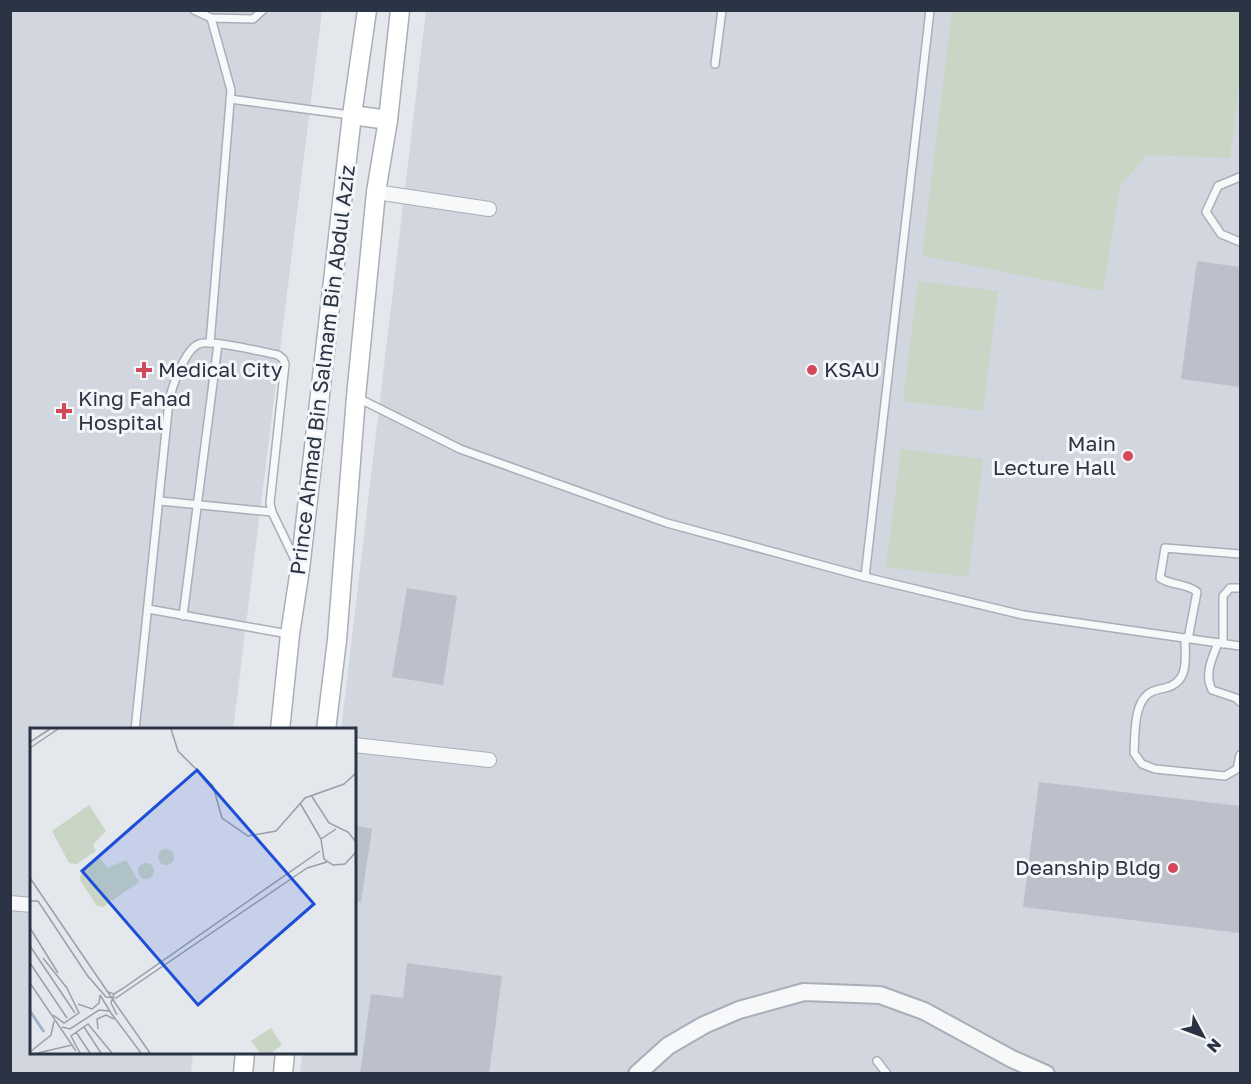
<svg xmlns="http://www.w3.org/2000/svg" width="1251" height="1084" viewBox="0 0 1251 1084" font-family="'Golos Text',sans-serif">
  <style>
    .built { fill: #d2d6de }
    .green { fill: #c9d6c5 }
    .building { fill: #bbc0ca }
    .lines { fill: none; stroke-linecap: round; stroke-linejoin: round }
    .service-casing { stroke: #a9aeb7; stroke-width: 10 }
    .minor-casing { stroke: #a9aeb7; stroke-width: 16 }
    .tertiary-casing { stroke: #a9aeb7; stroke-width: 20 }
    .secondary-casing { stroke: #a9aeb7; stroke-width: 21 }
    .service { stroke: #f7f8fa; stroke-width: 7 }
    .minor { stroke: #f7f8fa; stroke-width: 14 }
    .tertiary { stroke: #f7f8fa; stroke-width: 16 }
    .secondary { stroke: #fff; stroke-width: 18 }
    .poi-dot { fill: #d1495b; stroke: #f4f6f9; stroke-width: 2 }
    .labels { text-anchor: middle; stroke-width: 6; stroke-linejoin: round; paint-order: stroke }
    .poi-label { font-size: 21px; fill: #2b3445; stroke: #f4f6f9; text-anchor: start }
    .street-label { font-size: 21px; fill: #2b3445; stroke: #f4f6f9 }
    .inset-river { fill: none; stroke: #9fb4cc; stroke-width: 3 }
    .inset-road { fill: none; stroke: #9a9fa9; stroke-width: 1.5 }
    .view { fill: #1d4ed8; fill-opacity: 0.15; stroke: #1d4ed8; stroke-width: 3 }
    .inset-edge { fill: none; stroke: #2b3445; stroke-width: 3 }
  </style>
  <rect width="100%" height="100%" fill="#e4e7ec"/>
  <g class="built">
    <path d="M 10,11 L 322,11 L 233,730 L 32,730 L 32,1052 L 193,1053 L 191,1073 L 11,1073 Z"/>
    <path d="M 426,11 L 1240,11 L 1240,1073 L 300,1074 L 302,1053 L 354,1052 L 354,730 L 341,730 Z"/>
  </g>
  <g class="green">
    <path d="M 952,11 L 1240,11 L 1240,78 L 1230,158 L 1147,155 L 1120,186 L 1103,291 L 922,256 Z"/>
    <path d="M 918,281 L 998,291 L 983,411 L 903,401 Z"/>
    <path d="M 901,449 L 983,459 L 968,577 L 886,567 Z"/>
  </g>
  <g class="building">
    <path d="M 1197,261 L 1240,267 L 1240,387 L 1181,379 Z"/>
    <path d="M 407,588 L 457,596 L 443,685 L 392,677 Z"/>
    <path d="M 1039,782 L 1240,806 L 1240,933 L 1023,907 Z"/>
    <path d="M 354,825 L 372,829 L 361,902 L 354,902 Z"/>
    <path d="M 407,963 L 502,976 L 489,1074 L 360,1074 L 371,994 L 403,998 Z"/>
  </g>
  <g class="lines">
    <defs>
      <g id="service">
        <path d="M 194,10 L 211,18 L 253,19 L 263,10"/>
        <path d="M 715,64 L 722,10"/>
        <path d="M 230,99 L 350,115"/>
        <path d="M 1240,177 L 1218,186 L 1206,212 L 1221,234 L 1240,242"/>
        <path d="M 210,343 L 231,90 L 211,18"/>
        <path d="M 358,398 L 460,449 L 667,523 L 865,577 L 1023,615 L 1240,646"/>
        <path d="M 160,501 L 272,512"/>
        <path d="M 865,577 L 930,10"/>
        <path d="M 148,609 L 288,634"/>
        <path d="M 183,616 L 218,344"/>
        <path d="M 1185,638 C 1185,659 1190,682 1165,688 C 1156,690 1149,691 1144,698 C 1134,711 1135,736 1134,753 L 1142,764 L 1155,769 L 1225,776 L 1237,769 L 1240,755"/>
        <path d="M 1188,639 L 1197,592 C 1187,583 1172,586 1160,578 L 1165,548 L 1240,554"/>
        <path d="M 1218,643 C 1212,659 1204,674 1212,690 L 1236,698 L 1240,702"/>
        <path d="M 1223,644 L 1223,596 L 1230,588 L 1240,588"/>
        <path d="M 135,730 L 169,401 C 172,387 185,349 199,344 C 210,339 263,352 278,355 L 283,359 L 285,364 L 270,503 L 272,512 L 296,562"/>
        <path d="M 877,1061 L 887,1074"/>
      </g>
      <g id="minor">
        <path d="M 376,192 L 489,209"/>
        <path d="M 354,745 L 489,760"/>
        <path d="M 10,903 L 32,905"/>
      </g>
      <path id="tertiary" d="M 637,1074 L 668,1046 L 704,1025 L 739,1010 L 804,992 L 880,995 L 924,1011 L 1012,1059 L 1046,1074"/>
      <g id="secondary">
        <path d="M 352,115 L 388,120"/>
        <path d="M 280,730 L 290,634 L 300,569 L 352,115 L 367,10"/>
        <path d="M 326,730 L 337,640 L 356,397 L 376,192 L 388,120 L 400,10"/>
        <path d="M 243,1074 L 245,1052"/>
        <path d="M 283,1074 L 285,1052"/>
      </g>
    </defs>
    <use href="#service" class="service-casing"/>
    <use href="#minor" class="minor-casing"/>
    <use href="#tertiary" class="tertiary-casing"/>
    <use href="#secondary" class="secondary-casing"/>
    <use href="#service" class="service"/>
    <use href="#minor" class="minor"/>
    <use href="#tertiary" class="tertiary"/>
    <use href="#secondary" class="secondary"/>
  </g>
  <g class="poi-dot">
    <path d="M141 361h6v6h6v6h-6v6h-6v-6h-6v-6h6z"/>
    <circle cx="812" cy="370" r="6"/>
    <path d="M61 402h6v6h6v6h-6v6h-6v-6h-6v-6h6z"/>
    <circle cx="1128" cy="456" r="6"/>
    <circle cx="1173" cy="868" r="6"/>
  </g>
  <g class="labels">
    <g class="poi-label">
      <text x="158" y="377">Medical City</text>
      <text x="824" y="377">KSAU</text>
      <text x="78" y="406">King Fahad<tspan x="78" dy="24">Hospital</tspan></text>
      <text x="1116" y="451" text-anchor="end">Main<tspan x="1116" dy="24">Lecture Hall</tspan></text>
      <text x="1161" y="875" text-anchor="end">Deanship Bldg</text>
    </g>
    <g class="street-label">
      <text transform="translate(323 370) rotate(-83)" y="7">Prince Ahmad Bin Salmam Bin Abdul Aziz</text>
    </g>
  </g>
  <g transform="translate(30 728)">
    <rect width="326" height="326" fill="#e4e7ec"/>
    <path d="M 59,77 L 76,103 L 63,117 L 66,123 L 47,136 L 39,135 L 22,103 ZM128 129a8 8 0 1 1 16 0a8 8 0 1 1-16 0ZM 70,130 L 78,140 L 96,132 L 109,154 L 73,179 L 67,178 L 50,152 L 51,143 ZM108 143a8 8 0 1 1 16 0a8 8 0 1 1-16 0ZM 241,300 L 252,317 L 241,325 L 230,325 L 221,313 Z" fill="#c9d6c5"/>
    <path class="inset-river" d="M 0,283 L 14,304"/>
    <path class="inset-road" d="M 141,1 L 148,23 L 183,58 L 192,90 L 218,108 L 246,103 L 275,70 L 314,56 L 326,45M 0,14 L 20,1M 0,20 L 28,1M 281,67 L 299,95 L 318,104 L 326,114M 270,75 L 291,111M 306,101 L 291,111 L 294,131 L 303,137 L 315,136 L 326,124M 277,140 L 297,134M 0,150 L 90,282M 0,173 L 8,173 L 59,250M 0,200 L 28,245M 0,218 L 45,285M 13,230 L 37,260M 0,235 L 37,290M 57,247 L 76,269 L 86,270 L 277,140M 0,255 L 46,323M 78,264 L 84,266 L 92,261 L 290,123M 84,266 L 81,275 L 87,287M 70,267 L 81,285M 48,276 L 62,281 L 69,275 L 70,267M 90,282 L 120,325M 81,285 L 111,325M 23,287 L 34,295 L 49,285 L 36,258M 32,299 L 40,301 L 69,282 L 79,283M 54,299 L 71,325M 68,301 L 67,291 L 76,287 L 84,291M 46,304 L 60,325M 0,324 L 21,307 L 24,293M 8,325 L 42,317M 50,325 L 41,308 L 58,296 L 82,325"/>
    <path class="view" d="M 167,42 L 284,176 L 168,277 L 52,143 Z"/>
    <rect width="326" height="326" class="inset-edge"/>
  </g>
  <rect width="1251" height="1084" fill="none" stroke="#2b3445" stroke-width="24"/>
  <g transform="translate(1203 1036) rotate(131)" stroke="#f4f6f9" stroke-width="4.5" paint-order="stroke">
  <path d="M0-4.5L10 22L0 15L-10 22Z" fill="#2b3445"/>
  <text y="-9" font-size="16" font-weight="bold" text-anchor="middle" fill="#2b3445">N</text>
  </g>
</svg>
